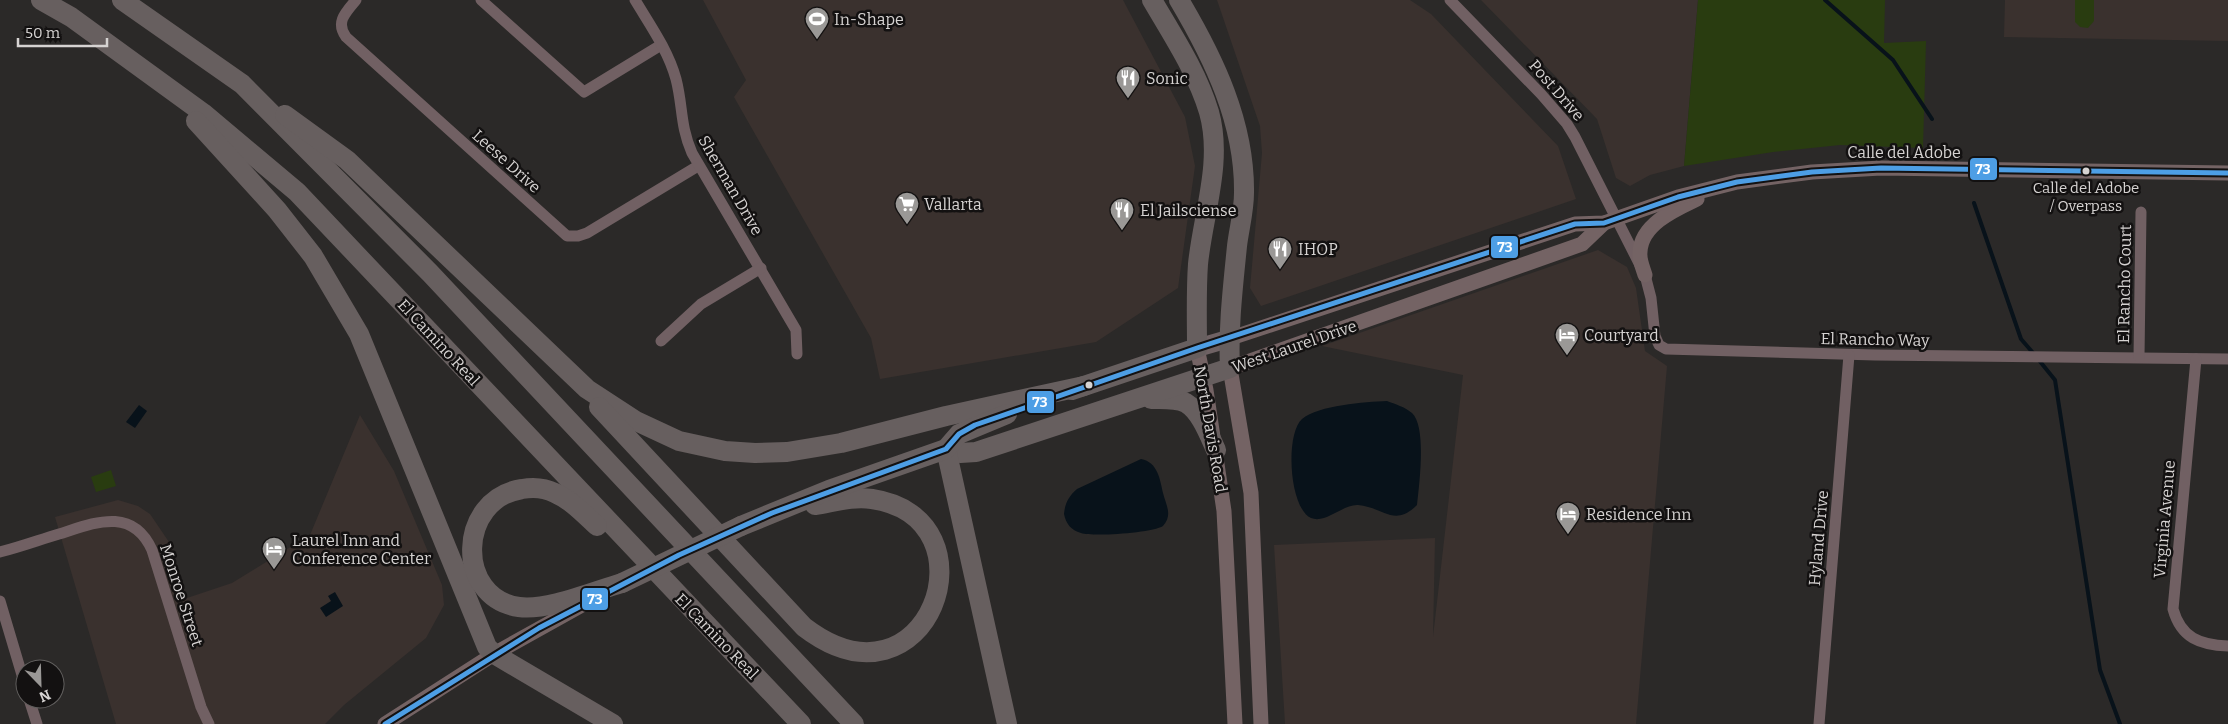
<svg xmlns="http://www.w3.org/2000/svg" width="2228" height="724" viewBox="0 0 2228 724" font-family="Bitter,serif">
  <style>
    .built { fill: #3a312e }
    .green { fill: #293c10 }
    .water { fill: #08121a }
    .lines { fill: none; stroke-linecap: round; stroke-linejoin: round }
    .stream { stroke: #08121a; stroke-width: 4 }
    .street { stroke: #716063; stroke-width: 11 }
    .secondary { stroke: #746364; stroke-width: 15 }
    .primary { stroke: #6f6264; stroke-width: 18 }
    .highway { stroke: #675f5f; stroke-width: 20 }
    .highway-bridge { stroke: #675f5f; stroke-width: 20 }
    .bus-1-casing { stroke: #131111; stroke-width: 9 }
    .bus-1 { stroke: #4d9ee5; stroke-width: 5 }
    .bus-dot { fill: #d6d3d2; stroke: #131111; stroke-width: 2 }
    .labels { text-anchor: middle; stroke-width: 5; stroke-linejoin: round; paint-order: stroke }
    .bus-label { font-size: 15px; fill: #d6d3d2; stroke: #131111 }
    .poi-label { font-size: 16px; fill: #d6d3d2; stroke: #131111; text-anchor: start }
    .street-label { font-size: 16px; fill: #d6d3d2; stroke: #131111 }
    .line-badge { stroke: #131111; stroke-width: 2 }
    .badge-label { font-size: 14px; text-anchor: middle; font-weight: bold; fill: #fff }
  </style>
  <rect width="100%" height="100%" fill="#2b2928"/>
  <g class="built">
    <path d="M 703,0 L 1123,0 L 1185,117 L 1195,166 L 1178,288 L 1096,342 L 880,379 L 871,338 L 734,97 L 746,80 Z"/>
    <path d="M 1217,0 L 1410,0 L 1431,14 L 1558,146 L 1576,199 L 1261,306 L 1250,288 L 1262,153 L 1260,126 Z"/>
    <path d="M 1481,0 L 1698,0 L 1684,166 L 1650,175 L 1630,186 L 1616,178 L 1597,119 Z"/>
    <path d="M 2005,0 L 2228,0 L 2228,41 L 2004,37 Z"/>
    <path d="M 1598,250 L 1627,267 L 1636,288 L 1645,351 L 1667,366 L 1636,724 L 1285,724 L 1274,545 L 1435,538 L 1433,637 L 1463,375 L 1322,346 Z"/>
    <path d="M 360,415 L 394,471 L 442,585 L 444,605 L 426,638 L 344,705 L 325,724 L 116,724 L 55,517 L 118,500 L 138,506 L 150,514 L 171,545 L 187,598 L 232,583 L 310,535 Z"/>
  </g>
  <g class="green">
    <path d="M 1698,0 L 1885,0 L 1884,43 L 1926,41 L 1923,148 L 1840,145 L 1773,152 L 1684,166 Z"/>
    <path d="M 2075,0 L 2094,0 L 2094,21 L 2088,28 L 2080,27 L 2075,22 Z"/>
    <path d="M 111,470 L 116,486 L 96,492 L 91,477 Z"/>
  </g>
  <g class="water">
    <path d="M 1387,401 C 1395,404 1405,407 1412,413 C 1427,427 1419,485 1417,505 C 1394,528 1383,507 1358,505 C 1343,504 1326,524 1311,518 C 1289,508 1285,434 1302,419 C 1319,405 1365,402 1387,401 Z"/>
    <path d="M 139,405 L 147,411 L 135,428 L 126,422 Z"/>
    <path d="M 1141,459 C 1158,462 1160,480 1163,493 C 1166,505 1173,515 1163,526 C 1152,533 1093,537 1081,533 C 1071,530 1066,524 1064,514 C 1065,503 1069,496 1077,489 Z"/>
    <path d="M 335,592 L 343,606 L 326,617 L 320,608 L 331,601 L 328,596 Z"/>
  </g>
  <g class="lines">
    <g class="stream">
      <path d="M 1825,0 L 1893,60 L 1932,119"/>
      <path d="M 1974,203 L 2021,339 L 2034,354"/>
      <path d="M 2038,359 L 2055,380 L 2100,670 L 2120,724"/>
    </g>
    <g class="street">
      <path d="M 356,0 C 346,12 335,22 346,37 L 567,236 L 578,236 L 587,233 L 698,166"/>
      <path d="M 481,0 L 584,92 L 661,45"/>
      <path d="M 635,0 C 650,25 668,50 676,79 C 683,106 680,126 692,153 L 796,330 L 797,354"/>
      <path d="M 1450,0 L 1541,94 L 1567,124 L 1575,137 L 1645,275 L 1651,298 L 1655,336 L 1659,345 L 1666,349 L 1875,355 L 2228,359"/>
      <path d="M 661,341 L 701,304 L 761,268"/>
      <path d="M 2139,357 L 2141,212"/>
      <path d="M 2196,359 L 2173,609 C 2181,638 2200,645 2228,646"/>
      <path d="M 0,552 C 20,547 39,540 59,534 C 94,523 132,506 152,550 L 201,707 L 209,724"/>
      <path d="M 0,601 L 25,685"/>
      <path d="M 29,699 L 37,724"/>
      <path d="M 1819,724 L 1849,355"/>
    </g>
    <g class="secondary">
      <path d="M 1645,275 C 1643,268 1639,260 1640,252 C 1641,224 1676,209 1697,199"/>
      <path d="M 1228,339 L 1575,224 L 1604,223 L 1678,197 L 1737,182 L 1812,172 L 1881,168 L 2228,173"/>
      <path d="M 1197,348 L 1206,390 L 1224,511 L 1235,724"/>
      <path d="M 385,724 L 494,654 L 591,600"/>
      <path d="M 1261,724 L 1251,493 L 1230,368 L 1582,244 L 1604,223"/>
    </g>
    <path class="primary" d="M 1197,348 L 1228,339"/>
    <g class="highway">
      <path d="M 41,0 L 71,17 L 203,113 L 297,192 L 801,724"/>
      <path d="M 122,0 L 242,84 L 430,273 L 854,724"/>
      <path d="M 285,115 L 347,160 L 587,389 L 636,421 L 679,441 L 725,451 L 755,453 L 787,452 L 841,443 L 946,416 L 1084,386"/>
      <path d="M 196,121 L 277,210 L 313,256 L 359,334 L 487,647 L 494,654 L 613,724"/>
      <path d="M 1072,390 L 1197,348 C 1197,320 1196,292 1198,264 C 1203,214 1223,162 1209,112 C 1197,72 1173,36 1152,0"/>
      <path d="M 1151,399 C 1162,399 1177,398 1186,403 C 1201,412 1209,435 1216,450"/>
      <path d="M 599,407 L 804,627 C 928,722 1000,518 872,499 C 853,496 834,502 815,505"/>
      <path d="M 946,449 L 960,453 L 976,452 L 1230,368 C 1228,328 1233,286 1237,246 C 1239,229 1244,211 1244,193 C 1245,123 1214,59 1179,0"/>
      <path d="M 946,449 L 1007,724"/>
      <path d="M 597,526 C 584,514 571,500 555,493 C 545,488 533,487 522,489 C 457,499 455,598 519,607 C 547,611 594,591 622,583"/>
      <path d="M 741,526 L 829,490 L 946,449 L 959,434 L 1007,414"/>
    </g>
    <path class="highway-bridge" d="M 622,583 L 741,526"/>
    <defs>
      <path id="bus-1" d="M 385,724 L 539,628 L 679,555 L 772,513 L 946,449 L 959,434 L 975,425 L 1197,348 L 1575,224 L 1604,223 L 1678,197 L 1737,182 L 1812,172 L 1881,168 L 2228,173"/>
    </defs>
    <use href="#bus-1" class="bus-1-casing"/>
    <use href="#bus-1" class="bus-1"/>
  </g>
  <defs>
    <symbol id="stadium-pin" viewBox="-11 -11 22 30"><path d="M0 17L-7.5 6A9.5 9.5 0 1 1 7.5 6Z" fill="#9a9896" stroke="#131111"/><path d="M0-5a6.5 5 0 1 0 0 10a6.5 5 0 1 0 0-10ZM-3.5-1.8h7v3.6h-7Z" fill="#fff"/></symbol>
    <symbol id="restaurant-pin" viewBox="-11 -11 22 30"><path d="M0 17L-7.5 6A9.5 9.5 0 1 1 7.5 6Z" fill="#9a9896" stroke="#131111"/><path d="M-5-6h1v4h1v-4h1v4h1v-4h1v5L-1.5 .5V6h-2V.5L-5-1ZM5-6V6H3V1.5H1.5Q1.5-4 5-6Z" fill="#fff"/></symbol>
    <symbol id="supermarket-pin" viewBox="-11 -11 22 30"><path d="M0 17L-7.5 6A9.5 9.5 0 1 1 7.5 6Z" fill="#9a9896" stroke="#131111"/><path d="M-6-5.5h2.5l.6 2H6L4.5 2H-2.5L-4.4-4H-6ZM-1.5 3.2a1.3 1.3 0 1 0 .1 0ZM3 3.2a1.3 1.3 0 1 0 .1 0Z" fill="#fff"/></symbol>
    <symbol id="hotel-pin" viewBox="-11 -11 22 30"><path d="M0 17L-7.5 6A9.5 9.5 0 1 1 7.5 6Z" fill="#9a9896" stroke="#131111"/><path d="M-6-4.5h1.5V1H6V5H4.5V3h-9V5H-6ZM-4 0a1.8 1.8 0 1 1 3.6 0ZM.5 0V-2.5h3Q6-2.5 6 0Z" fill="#fff"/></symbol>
  </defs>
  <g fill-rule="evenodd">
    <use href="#stadium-pin" x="803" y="5" width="28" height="38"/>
    <use href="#restaurant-pin" x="1114" y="64" width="28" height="38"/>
    <use href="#supermarket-pin" x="893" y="190" width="28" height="38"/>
    <use href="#restaurant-pin" x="1108" y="196" width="28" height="38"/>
    <use href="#restaurant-pin" x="1266" y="235" width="28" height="38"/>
    <use href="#hotel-pin" x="1553" y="321" width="28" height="38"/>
    <use href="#hotel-pin" x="1554" y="500" width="28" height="38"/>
    <use href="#hotel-pin" x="260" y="535" width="28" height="38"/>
  </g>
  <g class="bus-dot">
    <circle cx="2086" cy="171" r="4.5"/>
    <circle cx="1089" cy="385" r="4.5"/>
  </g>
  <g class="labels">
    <g class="bus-label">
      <text x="2086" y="193">Calle del Adobe<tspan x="2086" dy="18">/ Overpass</tspan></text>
    </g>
    <g class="poi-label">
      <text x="834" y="25">In-Shape</text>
      <text x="1146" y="84">Sonic</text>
      <text x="924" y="210">Vallarta</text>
      <text x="1140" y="216">El Jailsciense</text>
      <text x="1298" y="255">IHOP</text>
      <text x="1584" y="341">Courtyard</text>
      <text x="1586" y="520">Residence Inn</text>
      <text x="292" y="546">Laurel Inn and<tspan x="292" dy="18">Conference Center</tspan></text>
    </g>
    <g class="street-label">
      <text transform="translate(1557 90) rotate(49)" y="6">Post Drive</text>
      <text x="1904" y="158">Calle del Adobe</text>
      <text transform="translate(507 161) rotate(42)" y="6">Leese Drive</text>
      <text transform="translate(731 185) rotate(60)" y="6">Sherman Drive</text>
      <text transform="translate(2124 284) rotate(-89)" y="6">El Rancho Court</text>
      <text transform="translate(1875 339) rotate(1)" y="6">El Rancho Way</text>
      <text transform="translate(439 342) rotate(47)" y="6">El Camino Real</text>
      <text transform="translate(1294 346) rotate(-19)" y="6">West Laurel Drive</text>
      <text transform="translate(1211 429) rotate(80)" y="6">North Davis Road</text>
      <text transform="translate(2164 519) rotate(-85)" y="6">Virginia Avenue</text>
      <text transform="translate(1818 538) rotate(-85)" y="6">Hyland Drive</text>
      <text transform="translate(182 595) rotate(72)" y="6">Monroe Street</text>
      <text transform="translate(717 636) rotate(46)" y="6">El Camino Real</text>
    </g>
  </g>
  <g class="line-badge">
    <rect x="1969" y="157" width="29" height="24" rx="5" fill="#4d9ee5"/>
    <rect x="1490" y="235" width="29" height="24" rx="5" fill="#4d9ee5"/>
    <rect x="1026" y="390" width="29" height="24" rx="5" fill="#4d9ee5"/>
    <rect x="581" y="587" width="28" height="24" rx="5" fill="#4d9ee5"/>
  </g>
  <g class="badge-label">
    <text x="1983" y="174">73</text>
    <text x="1505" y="252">73</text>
    <text x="1040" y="407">73</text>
    <text x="595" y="604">73</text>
  </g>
  <g transform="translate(40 684) rotate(157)"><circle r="24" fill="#131111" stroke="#615f5e"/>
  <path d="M0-4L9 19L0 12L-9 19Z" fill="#9a9896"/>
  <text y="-8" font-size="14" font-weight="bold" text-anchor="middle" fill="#d6d3d2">N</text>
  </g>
  <path d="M18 38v8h89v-8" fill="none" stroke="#d6d3d2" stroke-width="2.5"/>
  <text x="25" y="38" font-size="15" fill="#d6d3d2" stroke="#131111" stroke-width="4" paint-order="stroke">50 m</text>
</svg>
